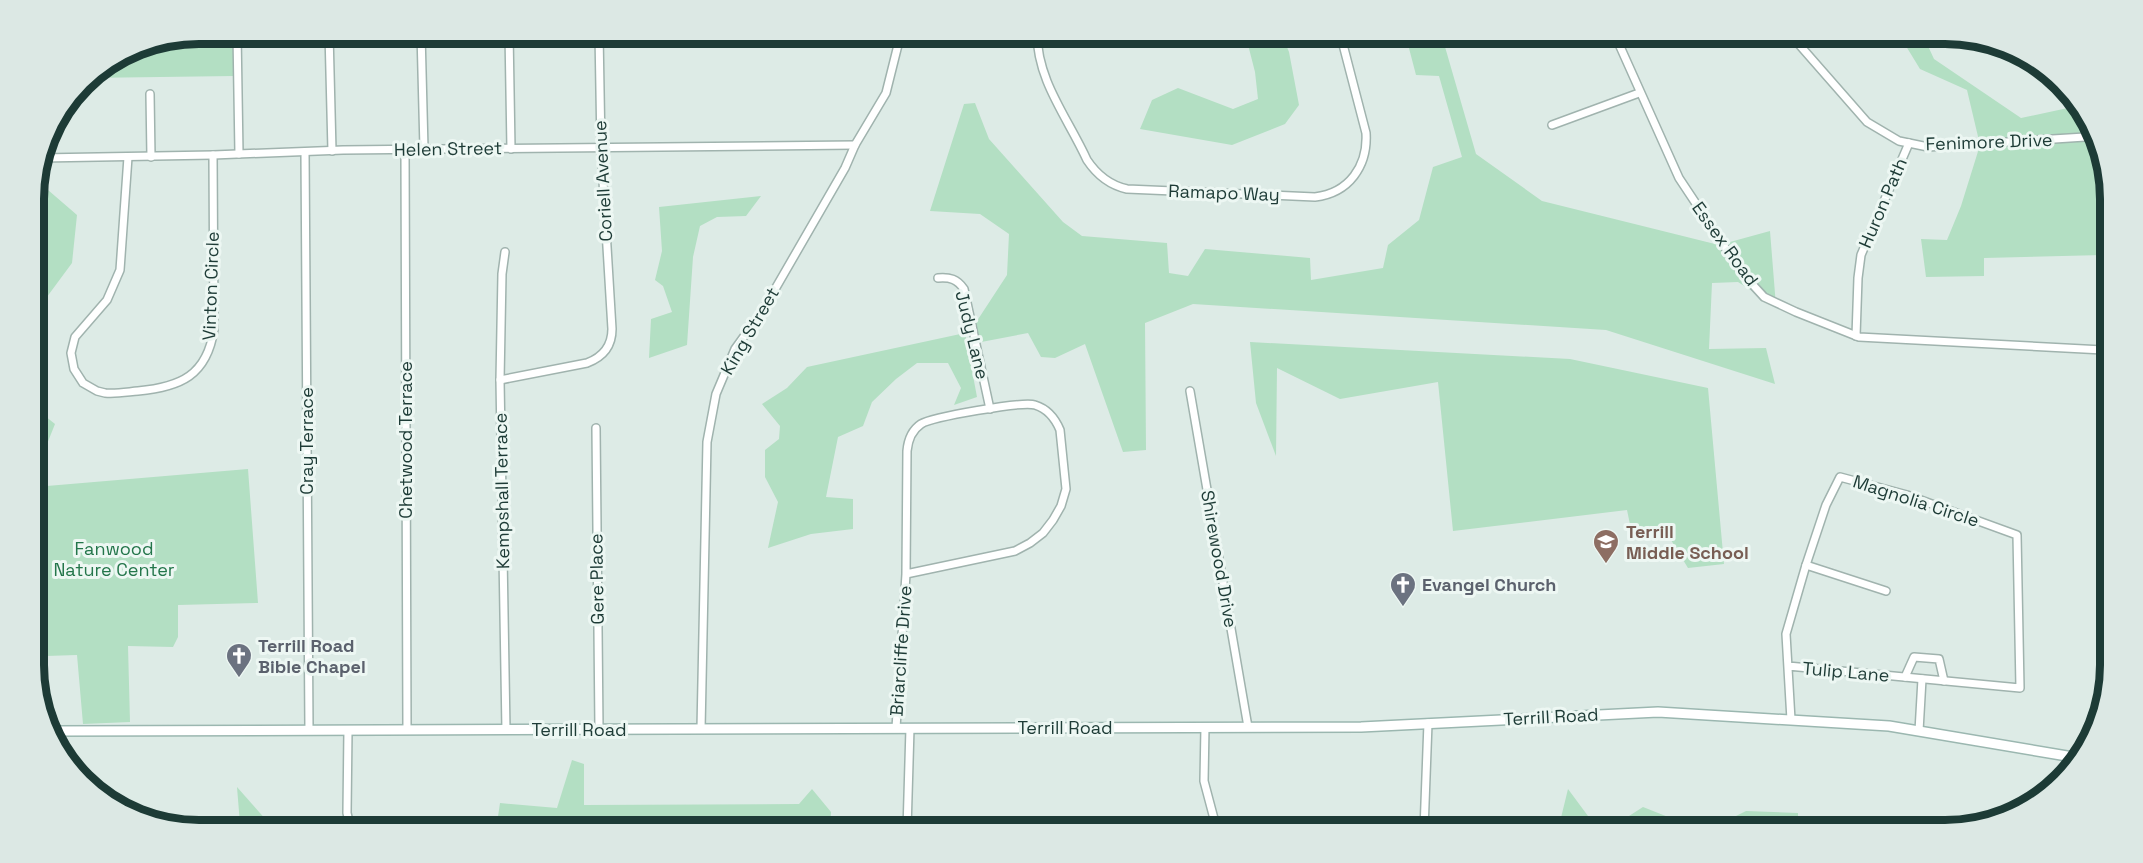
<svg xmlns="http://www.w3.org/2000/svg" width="2143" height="863" viewBox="0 0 2143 863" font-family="'Space Grotesk',sans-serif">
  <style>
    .green { fill: #b3dfc3 }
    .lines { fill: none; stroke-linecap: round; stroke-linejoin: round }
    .street-casing { stroke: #a0b3ae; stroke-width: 10 }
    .secondary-casing { stroke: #9bb7b0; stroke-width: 12 }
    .street { stroke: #fff; stroke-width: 7 }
    .secondary { stroke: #fff; stroke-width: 9 }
    .labels { text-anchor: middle; stroke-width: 6; stroke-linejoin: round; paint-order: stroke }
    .street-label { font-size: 18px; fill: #1d3b36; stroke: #edf7f3 }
    .education-label { font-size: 18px; font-weight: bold; fill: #785e54; stroke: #edf7f3; text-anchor: start }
    .park-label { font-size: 18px; fill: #24764b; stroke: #edf7f3 }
    .worship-label { font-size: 18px; font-weight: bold; fill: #5b616d; stroke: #edf7f3; text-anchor: start }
    .rim { fill: none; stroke: #1d3b36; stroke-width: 8 }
  </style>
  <rect width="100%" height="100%" fill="#ddebe6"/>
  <g class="green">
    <path d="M 199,33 L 233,33 L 234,76 L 86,78 L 89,74 L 136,45 Z"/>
    <path d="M 1245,33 L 1281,33 L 1289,52 L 1299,105 L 1285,124 L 1232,145 L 1140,129 L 1152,100 L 1178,88 L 1233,109 L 1258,99 L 1255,72 Z"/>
    <path d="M 1405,33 L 1441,33 L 1476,154 L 1542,201 L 1719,245 L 1770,231 L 1776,306 L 1738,282 L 1712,283 L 1709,349 L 1766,348 L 1775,384 L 1606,330 L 1193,304 L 1145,323 L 1146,450 L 1123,452 L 1085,344 L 1055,358 L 1041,357 L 1028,333 L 976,343 L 973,327 L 1007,275 L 1009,234 L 980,214 L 930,211 L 964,104 L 975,103 L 989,139 L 1063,222 L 1082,236 L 1167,243 L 1169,273 L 1188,276 L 1205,249 L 1310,258 L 1311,280 L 1383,268 L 1388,245 L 1419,220 L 1433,167 L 1462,157 L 1439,76 L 1416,75 Z"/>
    <path d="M 1898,33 L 1922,33 L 1934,59 L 2021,118 L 2077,106 L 2109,177 L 2109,272 L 2104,272 L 2103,255 L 1984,258 L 1984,276 L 1926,277 L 1921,239 L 1947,240 L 1961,206 L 1980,145 L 1967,90 L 1920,69 Z"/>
    <path d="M 48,190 L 77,215 L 72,263 L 38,309 L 34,321 L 34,246 L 42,229 Z"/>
    <path d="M 761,196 L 746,216 L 717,217 L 700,226 L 693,257 L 687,345 L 649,358 L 651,319 L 672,312 L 663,286 L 655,280 L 662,251 L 659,207 Z"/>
    <path d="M 965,333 L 977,397 L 954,405 L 961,388 L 948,363 L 917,363 L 896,379 L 872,402 L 863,426 L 838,437 L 826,497 L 853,499 L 853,529 L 811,534 L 768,548 L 778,502 L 765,477 L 765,450 L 779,439 L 780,426 L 762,404 L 787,388 L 807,367 Z"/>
    <path d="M 1250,342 L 1570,359 L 1708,388 L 1724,564 L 1688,568 L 1671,540 L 1633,539 L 1627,510 L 1453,531 L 1438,382 L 1340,399 L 1277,368 L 1276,456 L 1256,403 Z"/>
    <path d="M 35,408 L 55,424 L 43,454 L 35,453 Z"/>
    <path d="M 248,469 L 258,603 L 178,605 L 178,637 L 173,647 L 128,646 L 130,722 L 83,724 L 77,655 L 46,656 L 46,717 L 36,696 L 35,487 Z"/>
    <path d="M 572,760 L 584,764 L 584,805 L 799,804 L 812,789 L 831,812 L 830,830 L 496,830 L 500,803 L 557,808 Z"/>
    <path d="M 237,787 L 275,830 L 251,830 L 240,824 Z"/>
    <path d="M 1568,789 L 1588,816 L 1615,825 L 1643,807 L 1701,830 L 1558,830 Z"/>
    <path d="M 1746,811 L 1798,813 L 1798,830 L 1708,830 Z"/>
  </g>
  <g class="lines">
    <defs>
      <g id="street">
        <path d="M 237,33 L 239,154"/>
        <path d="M 329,33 L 332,151"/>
        <path d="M 421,33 L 424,149"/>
        <path d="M 509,33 L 511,149"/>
        <path d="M 1037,33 C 1037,81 1068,118 1087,160 C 1097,175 1109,185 1127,189 L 1315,197 C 1349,193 1368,166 1366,133 L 1340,33"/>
        <path d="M 1614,33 L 1679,178 L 1742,273 L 1764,297 L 1796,312 L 1859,337 L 2103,350 L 2109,353"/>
        <path d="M 1789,33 L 1867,122 L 1899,141 L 1928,147 L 2085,137 L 2090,135"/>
        <path d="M 713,39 L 852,33"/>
        <path d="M 150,94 L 151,157"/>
        <path d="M 1552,125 L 1639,93"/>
        <path d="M 405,150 L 407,730"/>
        <path d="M 305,152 L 309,730"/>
        <path d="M 128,157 L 120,270 L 107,300 L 75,337 L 71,353 L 74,369 L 83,383 L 97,391 L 105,393 C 116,394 127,392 138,391 C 180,387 207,376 214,329 L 213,155"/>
        <path d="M 41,158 L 213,155 L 343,150 L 855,145"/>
        <path d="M 505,252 L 502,274 L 500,380 L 506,730"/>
        <path d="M 938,278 C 950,277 957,279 964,289 L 990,409"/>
        <path d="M 1856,336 L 1858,278 L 1861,255 L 1909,143"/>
        <path d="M 500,380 L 587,363 C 603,357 612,346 612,329 L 601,148 L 599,33"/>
        <path d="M 1190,391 L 1248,727"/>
        <path d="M 596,428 L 599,729"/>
        <path d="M 1806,565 L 1886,591"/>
        <path d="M 1788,666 L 2020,688 L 2017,535 L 1907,495 L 1840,477 L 1826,505 L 1806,565 L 1786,634 L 1791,720"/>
        <path d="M 1905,677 L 1914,657 L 1939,659 L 1944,681"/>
        <path d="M 1205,727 L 1204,781 L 1217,830"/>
        <path d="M 896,728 L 906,574 L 907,451 C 908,440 912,430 921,424 C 932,417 1023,401 1035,405 C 1048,409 1055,418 1060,430 L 1066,489 L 1061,506 L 1053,520 L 1043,533 L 1030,543 L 1015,551 L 906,574"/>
        <path d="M 701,729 L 707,442 L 716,394 L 735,349 L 763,310 L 845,168 L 855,145 L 886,93 L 901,33"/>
        <path d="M 348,730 L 347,813 L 351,830"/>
        <path d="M 1919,731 L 1922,679"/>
        <path d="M 227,830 L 230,830"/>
        <path d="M 907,830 L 910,728"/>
        <path d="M 1424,830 L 1428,723"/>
      </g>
      <path id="secondary" d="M 53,731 L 1361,727 L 1658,712 L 1889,726 L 2073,757"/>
    </defs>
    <use href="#street" class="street-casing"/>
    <use href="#secondary" class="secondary-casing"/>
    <use href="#street" class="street"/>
    <use href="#secondary" class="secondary"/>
  </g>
  <defs>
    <symbol id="school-pin" viewBox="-11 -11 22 30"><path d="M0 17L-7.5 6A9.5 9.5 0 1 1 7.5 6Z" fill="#8d6e63" stroke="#edf7f3"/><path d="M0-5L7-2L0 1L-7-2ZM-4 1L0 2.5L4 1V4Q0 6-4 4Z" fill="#fff"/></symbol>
    <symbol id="church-pin" viewBox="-11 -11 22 30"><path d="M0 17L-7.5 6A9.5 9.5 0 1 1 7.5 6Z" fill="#6b7280" stroke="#edf7f3"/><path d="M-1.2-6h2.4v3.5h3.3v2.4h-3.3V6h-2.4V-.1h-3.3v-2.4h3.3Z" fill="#fff"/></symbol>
  </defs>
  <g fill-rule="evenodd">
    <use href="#school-pin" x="1591" y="527" width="30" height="40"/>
    <use href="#church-pin" x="1388" y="570" width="30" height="40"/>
    <use href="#church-pin" x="224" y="641" width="30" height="40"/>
  </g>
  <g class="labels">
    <g class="street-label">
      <text transform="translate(1989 142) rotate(-2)" y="6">Fenimore Drive</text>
      <text transform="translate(448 149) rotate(-1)" y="6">Helen Street</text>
      <text transform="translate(603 181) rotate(-93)" y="6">Coriell Avenue</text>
      <text transform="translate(1224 193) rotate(2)" y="6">Ramapo Way</text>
      <text transform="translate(1883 203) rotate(-67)" y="6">Huron Path</text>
      <text transform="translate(1725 244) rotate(54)" y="6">Essex Road</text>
      <text transform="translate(211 286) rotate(-88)" y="6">Vinton Circle</text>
      <text transform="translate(750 331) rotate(-60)" y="6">King Street</text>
      <text transform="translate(972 335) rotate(76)" y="6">Judy Lane</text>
      <text transform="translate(406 440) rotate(-90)" y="6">Chetwood Terrace</text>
      <text transform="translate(307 441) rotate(-90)" y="6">Cray Terrace</text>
      <text transform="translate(502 491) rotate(-91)" y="6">Kempshall Terrace</text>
      <text transform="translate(1916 501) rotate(18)" y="6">Magnolia Circle</text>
      <text transform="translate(1219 559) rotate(80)" y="6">Shirewood Drive</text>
      <text transform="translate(597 579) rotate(-91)" y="6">Gere Place</text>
      <text transform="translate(901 651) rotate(-86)" y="6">Briarcliffe Drive</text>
      <text transform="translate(1846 672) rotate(5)" y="6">Tulip Lane</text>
      <text transform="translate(1551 717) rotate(-3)" y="6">Terrill Road</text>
      <text x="1065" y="734">Terrill Road</text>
      <text x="579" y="736">Terrill Road</text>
    </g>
    <g class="education-label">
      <text x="1626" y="538">Terrill<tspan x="1626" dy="21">Middle School</tspan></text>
    </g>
    <g class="park-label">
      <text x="114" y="555">Fanwood<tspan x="114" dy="21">Nature Center</tspan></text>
    </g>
    <g class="worship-label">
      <text x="1422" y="591">Evangel Church</text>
      <text x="258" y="652">Terrill Road<tspan x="258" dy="21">Bible Chapel</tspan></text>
    </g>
  </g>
  <path d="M0 0H2143V863H0ZM199 44H1945A155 155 0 0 1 2100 199V665A155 155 0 0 1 1945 820H199A155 155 0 0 1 44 665V199A155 155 0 0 1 199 44Z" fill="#dce8e4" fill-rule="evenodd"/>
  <path class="rim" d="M199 44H1945A155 155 0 0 1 2100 199V665A155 155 0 0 1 1945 820H199A155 155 0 0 1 44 665V199A155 155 0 0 1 199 44Z"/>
</svg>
